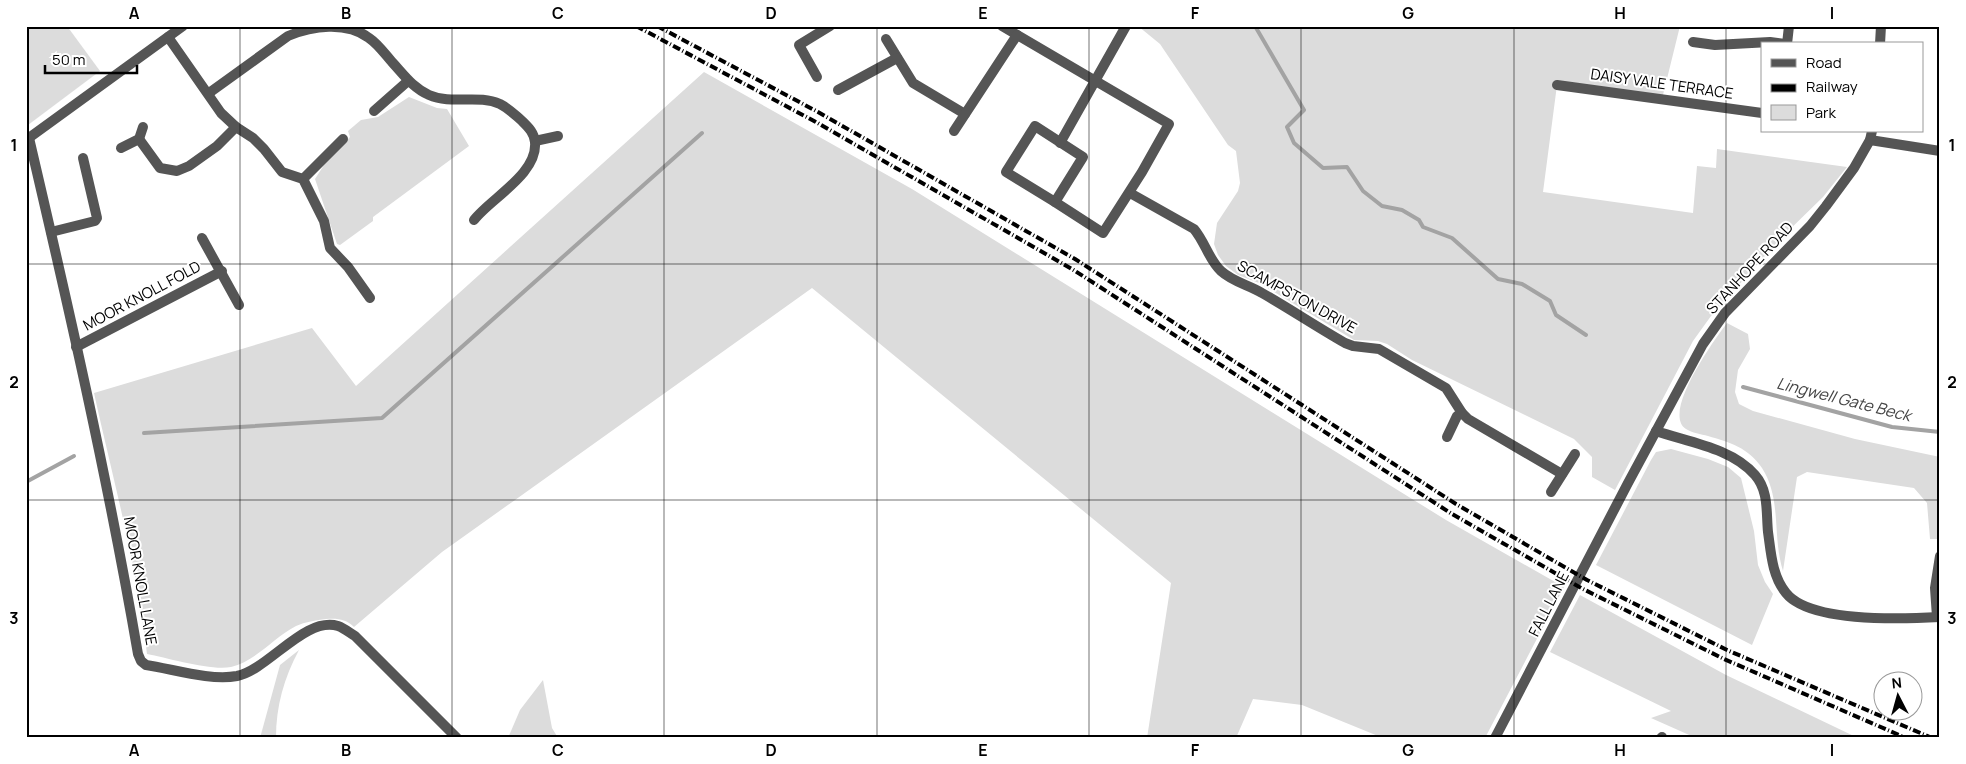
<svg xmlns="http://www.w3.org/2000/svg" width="1966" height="764" viewBox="0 0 1966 764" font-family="Manrope,sans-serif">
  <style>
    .green { fill: #dcdcdc }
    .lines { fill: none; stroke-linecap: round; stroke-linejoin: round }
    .stream { stroke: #a3a3a3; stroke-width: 4 }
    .minor { stroke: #555; stroke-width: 10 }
    .tertiary { stroke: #555; stroke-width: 10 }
    .rail { stroke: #000; stroke-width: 4; stroke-dasharray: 8 2.5 1 2.5; stroke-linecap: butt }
    .grid { fill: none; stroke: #000; stroke-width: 1; stroke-opacity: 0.55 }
    .labels { text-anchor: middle; stroke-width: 4; stroke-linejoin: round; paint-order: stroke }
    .street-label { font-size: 15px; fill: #000; stroke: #fff }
    .water-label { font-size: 16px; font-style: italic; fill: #444; stroke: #fff }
    .neatline { fill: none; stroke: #000; stroke-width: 2 }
    .grid-label { font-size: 16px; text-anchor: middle; font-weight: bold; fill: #000 }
  </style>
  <rect width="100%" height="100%" fill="#fff"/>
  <g class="green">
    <path d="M 26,26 L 67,26 L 100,71 L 28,125 L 26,122 Z"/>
    <path d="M 1138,26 L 1680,26 L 1662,99 L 1557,85 L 1543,192 L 1693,213 L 1697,166 L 1716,168 L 1717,149 L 1847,167 L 1823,197 L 1781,238 L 1711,316 L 1693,341 L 1615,490 L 1592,477 L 1592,457 L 1574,439 L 1412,360 L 1387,344 L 1378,341 L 1354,340 L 1259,283 L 1238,275 L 1226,266 L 1218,255 L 1214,244 L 1217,223 L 1238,191 L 1240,183 L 1236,151 L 1228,145 L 1160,44 Z"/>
    <path d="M 704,72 L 912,189 L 1446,520 L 1564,587 L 1485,738 L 1383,738 L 1302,705 L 1253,699 L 1236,738 L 1147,738 L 1171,583 L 812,288 L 442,552 L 354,627 C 346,619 337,618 326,619 C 316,620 305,622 296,626 C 273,638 256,661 231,667 C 211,671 168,658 147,654 C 137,566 113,479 94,393 L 312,328 L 356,386 Z"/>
    <path d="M 409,97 L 437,108 L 447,109 L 469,146 L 373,217 L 373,221 L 340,245 L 337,244 L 315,179 L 324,165 L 350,137 L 348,131 L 361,120 L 378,117 Z"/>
    <path d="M 1727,323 L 1748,334 L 1750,349 L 1738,370 L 1735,392 L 1739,404 L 1753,411 L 1855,439 L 1940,457 L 1940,516 L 1937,539 L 1930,539 L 1927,503 L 1914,488 L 1807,472 L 1797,477 L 1783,571 C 1772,536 1782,499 1762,468 C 1749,448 1729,442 1708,436 C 1701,434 1692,433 1686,429 C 1661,413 1715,339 1727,323 Z"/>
    <path d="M 1671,449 L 1708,459 L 1728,467 L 1741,478 L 1754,531 L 1758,565 L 1765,582 L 1773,594 L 1752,645 L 1596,565 L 1651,460 L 1656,452 Z"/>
    <path d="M 1580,595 L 1726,675 L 1858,738 L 1696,738 L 1651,718 L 1671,711 L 1550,652 Z"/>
    <path d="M 299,650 C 284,678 276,706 276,738 L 260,738 L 280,665 Z"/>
    <path d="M 543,680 L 552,728 L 558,738 L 508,738 L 520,710 Z"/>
  </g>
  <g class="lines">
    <g class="stream">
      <path d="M 1255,26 L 1304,110 L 1287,127 L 1294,143 L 1323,168 L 1347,167 L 1363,191 L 1382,206 L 1402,210 L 1419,220 L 1423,227 L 1452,238 L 1498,279 L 1522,284 L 1550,301 L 1556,315 L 1586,335"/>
      <path d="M 1743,387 L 1892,427 L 1940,432"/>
      <path d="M 144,433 L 382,418 L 702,133"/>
      <path d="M 26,482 L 74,456"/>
    </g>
    <g class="minor">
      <path d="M 1002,26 L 1169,124 L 1142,172 L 1103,233 L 1055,202"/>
      <path d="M 168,37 L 221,113 L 236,127 L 253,138 L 264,149 L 282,172 L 303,179 L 324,221 L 330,248 L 348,267 L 370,298"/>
      <path d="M 886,39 L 913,83 L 965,114"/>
      <path d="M 1693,42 L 1715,45 L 1770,42 L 1785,44"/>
      <path d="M 1787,44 L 1789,26"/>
      <path d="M 817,77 L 799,45 L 830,26"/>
      <path d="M 1557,85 L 1762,113"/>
      <path d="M 838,90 L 897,58"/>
      <path d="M 209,93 L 288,36 C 312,26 346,21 369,38 C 378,44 385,54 392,62 C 404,75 413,88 429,95 C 452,105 478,94 500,104 C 508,108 514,114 521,120 C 528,127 534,132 535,142 C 538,174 491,198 474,220"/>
      <path d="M 374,111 L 408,81"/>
      <path d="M 1035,126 L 1083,157 L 1055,202 L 1006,172 Z"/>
      <path d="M 954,131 L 1017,35"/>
      <path d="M 139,139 L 160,168 L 177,171 L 189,166 L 217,146 L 236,127"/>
      <path d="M 1870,140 L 1940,151"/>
      <path d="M 535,141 L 558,136"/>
      <path d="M 1060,143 L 1126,26"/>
      <path d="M 121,148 L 139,139 L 143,127"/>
      <path d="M 303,179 L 343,139"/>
      <path d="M 1130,193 L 1194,229 C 1205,242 1209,260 1221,271 C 1233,282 1249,285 1262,293 C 1290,309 1317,327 1345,343 L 1353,346 L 1379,349 L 1446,388 L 1462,413 L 1468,419 L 1562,474"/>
      <path d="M 51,232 L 95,221 L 97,218 L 83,158"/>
      <path d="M 202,238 L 239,305"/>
      <path d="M 76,347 L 222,271"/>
      <path d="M 1656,431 C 1688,442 1732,448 1755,475 C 1769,491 1766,512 1768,532 C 1771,553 1772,576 1786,593 C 1810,623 1904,619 1940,617"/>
      <path d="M 1447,437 L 1457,416 L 1462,413"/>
      <path d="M 1551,492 L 1575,454"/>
      <path d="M 1937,617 L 1935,588 L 1940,556"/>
      <path d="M 1661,738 L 1662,737"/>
    </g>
    <g class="tertiary">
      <path d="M 1880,44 L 1881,26"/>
      <path d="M 29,138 C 69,309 108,480 138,654 L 141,661 L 146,665 C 173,669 210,681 237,676 C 269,669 305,616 338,626 C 344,628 350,633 355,636 L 457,738"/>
      <path d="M 26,140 L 183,26"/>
      <path d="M 1495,738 L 1628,483 L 1703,344 L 1725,313 L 1810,226 L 1826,206 L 1854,168 L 1870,140 L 1872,131"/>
    </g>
    <g class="rail">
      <path d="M 636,26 L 814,121 L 1072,269 L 1452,514 L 1583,589 L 1724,659 L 1906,738"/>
      <path d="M 657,26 L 818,112 L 1075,259 L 1456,504 L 1587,580 L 1727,650 L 1932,738"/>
    </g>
  </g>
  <path class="grid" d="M 240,26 L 240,738M 452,26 L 452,738M 664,26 L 664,738M 877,26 L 877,738M 1089,26 L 1089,738M 1301,26 L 1301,738M 1514,26 L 1514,738M 1726,26 L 1726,738M 26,264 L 1940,264M 26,500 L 1940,500"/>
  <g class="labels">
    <g class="street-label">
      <text transform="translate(1662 84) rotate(8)" y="5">DAISY VALE TERRACE</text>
      <text transform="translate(1750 268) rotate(-47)" y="5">STANHOPE ROAD</text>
      <text transform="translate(142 296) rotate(-28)" y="5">MOOR KNOLL FOLD</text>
      <text transform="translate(1297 297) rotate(29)" y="5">SCAMPSTON DRIVE</text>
      <text transform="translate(140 581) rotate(80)" y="5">MOOR KNOLL LANE</text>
      <text transform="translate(1549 604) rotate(-63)" y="5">FALL LANE</text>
    </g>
    <g class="water-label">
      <text transform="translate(1844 399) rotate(14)" y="6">Lingwell Gate Beck</text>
    </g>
  </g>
  <rect width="1966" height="764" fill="none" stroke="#ffffff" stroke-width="55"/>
  <rect x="1761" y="42" width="162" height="90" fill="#ffffff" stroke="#999999"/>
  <rect x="1771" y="59" width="25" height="8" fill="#555555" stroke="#999999"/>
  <text x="1806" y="68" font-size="15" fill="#000000">Road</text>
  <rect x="1771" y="84" width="25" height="8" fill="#000000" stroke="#999999"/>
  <text x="1806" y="92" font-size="15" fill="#000000">Railway</text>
  <rect x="1771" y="105" width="25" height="15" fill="#dcdcdc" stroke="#999999"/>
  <text x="1806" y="118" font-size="15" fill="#000000">Park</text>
  <g transform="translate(1898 696) rotate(354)"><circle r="24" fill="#ffffff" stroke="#999999"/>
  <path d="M0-4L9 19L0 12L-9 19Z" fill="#000000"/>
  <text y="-8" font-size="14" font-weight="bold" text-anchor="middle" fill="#000000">N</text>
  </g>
  <path d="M45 65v8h92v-8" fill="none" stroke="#000000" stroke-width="2.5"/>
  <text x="52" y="65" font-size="15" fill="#000000" stroke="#ffffff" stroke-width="4" paint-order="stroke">50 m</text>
  <rect x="28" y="28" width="1910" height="708" class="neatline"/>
  <g class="grid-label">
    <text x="134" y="19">A</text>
    <text x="346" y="19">B</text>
    <text x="558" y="19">C</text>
    <text x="771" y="19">D</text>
    <text x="983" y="19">E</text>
    <text x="1195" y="19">F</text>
    <text x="1408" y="19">G</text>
    <text x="1620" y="19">H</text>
    <text x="1832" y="19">I</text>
    <text x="14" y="151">1</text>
    <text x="1952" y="151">1</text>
    <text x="14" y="388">2</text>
    <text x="1952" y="388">2</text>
    <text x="14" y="624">3</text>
    <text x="1952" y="624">3</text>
    <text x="134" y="756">A</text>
    <text x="346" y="756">B</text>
    <text x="558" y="756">C</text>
    <text x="771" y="756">D</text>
    <text x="983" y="756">E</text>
    <text x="1195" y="756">F</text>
    <text x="1408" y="756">G</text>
    <text x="1620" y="756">H</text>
    <text x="1832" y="756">I</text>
  </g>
</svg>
